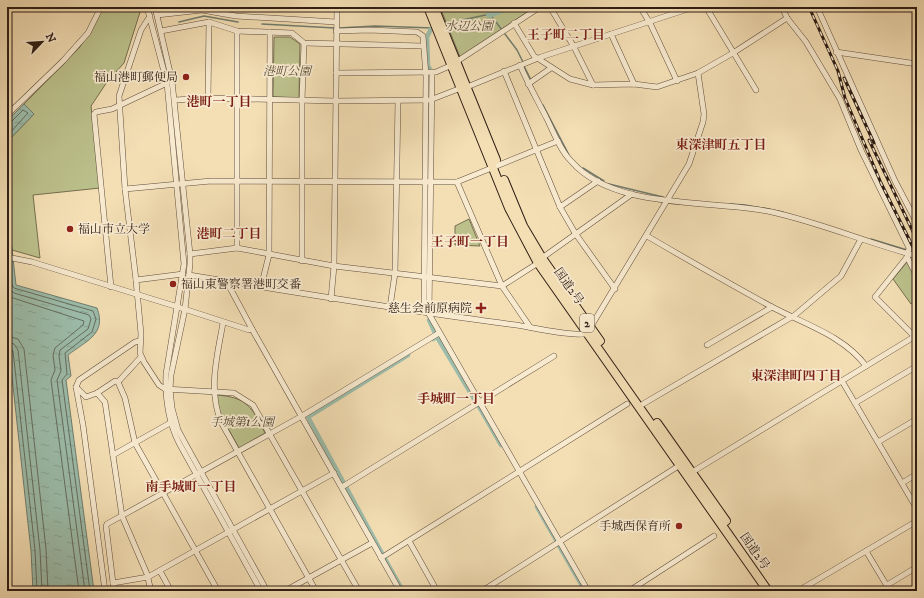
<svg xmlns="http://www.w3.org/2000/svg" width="924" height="598" viewBox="0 0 924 598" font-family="'IM FELL DW Pica','Noto Serif JP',serif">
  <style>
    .green { fill: #bcc18c; stroke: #756f50 }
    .water { fill: url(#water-ripples); stroke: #707d6f }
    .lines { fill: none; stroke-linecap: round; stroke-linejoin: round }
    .shore { stroke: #656d60; stroke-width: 1 }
    .stream { stroke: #707d6f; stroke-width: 1.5 }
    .canal { stroke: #9cbdab; stroke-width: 4.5 }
    .river { stroke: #9cbdab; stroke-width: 8 }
    .minor-casing { stroke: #604e3d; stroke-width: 6 }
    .highway-casing { stroke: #2e1d15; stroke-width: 10 }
    .minor { stroke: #f8eacf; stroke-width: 5 }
    .highway { stroke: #f4dfb5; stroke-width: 8 }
    .rail-casing { stroke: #2e1d15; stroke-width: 3 }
    .rail { stroke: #f8eacf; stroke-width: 1.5; stroke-dasharray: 4.5; stroke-linecap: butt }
    .poi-dot { fill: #8f2418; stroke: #f8eacf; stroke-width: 1.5 }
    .labels { text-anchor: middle; stroke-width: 3.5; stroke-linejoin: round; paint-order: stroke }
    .shield { fill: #f8eacf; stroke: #6b5a4d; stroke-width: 1 }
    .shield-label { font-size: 11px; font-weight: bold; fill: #2e1d15 }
    .park-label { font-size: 12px; font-style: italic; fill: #594e39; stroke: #f8eacf }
    .poi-label { font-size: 12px; fill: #2e1d15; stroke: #f8eacf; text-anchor: end }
    .street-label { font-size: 12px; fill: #2e1d15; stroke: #f8eacf }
    .neighbourhood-label { font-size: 13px; font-weight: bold; fill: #7a1f14; stroke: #f8eacf }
  </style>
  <defs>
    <pattern id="water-ripples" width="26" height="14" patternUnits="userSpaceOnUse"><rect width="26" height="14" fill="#9cbdab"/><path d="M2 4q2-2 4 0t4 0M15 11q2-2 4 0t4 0" fill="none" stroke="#87a292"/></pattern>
  </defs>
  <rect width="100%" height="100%" fill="#f4dfb5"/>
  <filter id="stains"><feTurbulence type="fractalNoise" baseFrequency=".005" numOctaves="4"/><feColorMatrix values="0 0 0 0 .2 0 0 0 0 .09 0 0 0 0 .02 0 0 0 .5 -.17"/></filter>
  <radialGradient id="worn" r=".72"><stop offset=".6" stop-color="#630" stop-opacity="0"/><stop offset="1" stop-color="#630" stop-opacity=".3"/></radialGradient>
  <g class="green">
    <path d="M 103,7 L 140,7 L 140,12 L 124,63 L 107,82 L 91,106 L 100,188 L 33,195 L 40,258 L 12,250 L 7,205 L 7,142 L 34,114 L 24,104 L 80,47 Z"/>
    <path d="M 440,7 L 535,7 L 460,57 Z"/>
    <path d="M 274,37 L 290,37 L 300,44 L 299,98 L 273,97 Z"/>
    <path d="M 469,219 L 480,246 L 455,245 L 455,226 Z"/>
    <path d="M 907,262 L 917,281 L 917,301 L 911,304 L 893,279 Z"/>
    <path d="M 216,395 C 247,397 252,407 265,433 L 239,448 L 220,414 Z"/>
  </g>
  <g class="water">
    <path d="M 24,104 L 34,114 L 7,142 L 7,121 Z"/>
    <path d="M 7,205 L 16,285 L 97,308 C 107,334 86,341 68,355 L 71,376 L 66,380 L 94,591 L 33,591 L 31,551 L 7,331 Z"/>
  </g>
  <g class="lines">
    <g class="shore">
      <path d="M 7,123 L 11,122 L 23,110 L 28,113 L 7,136"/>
      <path d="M 9,261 L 12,285 L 14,288 L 93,311 L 96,319 L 92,332 L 65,353 L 67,374 L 62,380 L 90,591"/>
      <path d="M 7,286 L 14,293 L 89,315 L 91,319 L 88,329 L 60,350 L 59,356 L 61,371 L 57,380 L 85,591"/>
      <path d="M 7,296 L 84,321 L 83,325 L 55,348 L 53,355 L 55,370 L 51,380 L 79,591"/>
      <path d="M 7,336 L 18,339 L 24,349 L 46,549 L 48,591"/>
      <path d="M 7,342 L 14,344 L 18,350 L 40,550 L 42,591"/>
      <path d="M 7,347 L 11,348 L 13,351 L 35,550 L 37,591"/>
    </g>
    <g class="stream">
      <path d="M 179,22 L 204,16 L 238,22"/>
      <path d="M 262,24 L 335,28"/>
      <path d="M 444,24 L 490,14 L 517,50 L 523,62"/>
      <path d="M 339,28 L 375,26 L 433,28"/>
      <path d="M 524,66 L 531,80"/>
      <path d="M 543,105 L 569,155"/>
      <path d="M 583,168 L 604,181"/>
      <path d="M 609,184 L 663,197"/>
      <path d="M 729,204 L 745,205 L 783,212"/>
      <path d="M 871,239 L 907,250"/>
    </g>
    <g class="canal">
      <path d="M 428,88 L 430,69 L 428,66 L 427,37 L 431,29"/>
      <path d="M 429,320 L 434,331"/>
      <path d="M 433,339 L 437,337 L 476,402"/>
      <path d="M 478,405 L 501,445"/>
      <path d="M 537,507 L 556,540"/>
      <path d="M 558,544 L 585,591"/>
      <path d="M 383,555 L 308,417 L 408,355"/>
      <path d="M 385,559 L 403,591"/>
    </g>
    <path class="river" d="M 490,14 L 506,7"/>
    <defs>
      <g id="minor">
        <path d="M 147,7 L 167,83 L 184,264 L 166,374 C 165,399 168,421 179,443 L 261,591"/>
        <path d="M 155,7 L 172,81 L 190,254 L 190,264 L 185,309 L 171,375 L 170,389 L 172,408 L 178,430 L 185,443 L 267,591"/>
        <path d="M 550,7 L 574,47 L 593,85"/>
        <path d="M 640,7 L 650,23 L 677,81"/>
        <path d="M 706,7 L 756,90"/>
        <path d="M 782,7 L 787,18 L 806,42 L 840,99 L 861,150 L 909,248 L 907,257 L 917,276"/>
        <path d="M 817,7 L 895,181 L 917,223"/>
        <path d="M 157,15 L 202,10 L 236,16 L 336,22"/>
        <path d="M 514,23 L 534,56 L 570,79 L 593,85 L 634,84 L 657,87 L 698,73 L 733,53 L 787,18"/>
        <path d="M 161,31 L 209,22 L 237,31 L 292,33 L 304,43 L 423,46"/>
        <path d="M 336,31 L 369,30 L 417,32 L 423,36 L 426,76 L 424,312"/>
        <path d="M 611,34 L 634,84"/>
        <path d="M 836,52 L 917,64"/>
        <path d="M 456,62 L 540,7"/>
        <path d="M 520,65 C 528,84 538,101 547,119 C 554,133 560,150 571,161 C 614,211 713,199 772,212 C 821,223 868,243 917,256"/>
        <path d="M 504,71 L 560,207 L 575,233 L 615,289"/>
        <path d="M 432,72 L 429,314 L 588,591"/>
        <path d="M 336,73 L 436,72 L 452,65"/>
        <path d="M 528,84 L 551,68"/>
        <path d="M 467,87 L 541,57 L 694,7"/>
        <path d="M 208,98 L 209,22"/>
        <path d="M 175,100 L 208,98 L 336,101 L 430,100 L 461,88"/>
        <path d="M 7,115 L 63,61 L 88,33 L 101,7"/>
        <path d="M 457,182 L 502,286 L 530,327"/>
        <path d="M 125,189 L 211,181 L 457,182 L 558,141"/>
        <path d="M 560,207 L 598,181"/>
        <path d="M 647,236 C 688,260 730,284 772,307 C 804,324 844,336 866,366"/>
        <path d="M 237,248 L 237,31"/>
        <path d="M 190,254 L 237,248 L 334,266 L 502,286 L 538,263"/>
        <path d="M 7,257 L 32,262 L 178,307 L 249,330 L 252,329"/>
        <path d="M 907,257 L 875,297 L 914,336 L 917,341"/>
        <path d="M 542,258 L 632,194"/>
        <path d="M 302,261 L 302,101 L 304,43"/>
        <path d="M 183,274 L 136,280 L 141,334 L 140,353 L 144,362 L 159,385 L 165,389 L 234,393 L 253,405 L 359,591"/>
        <path d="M 189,275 C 298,293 407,311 516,325 C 530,327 578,338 587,333 L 689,164 L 703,122 L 704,114 L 698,73"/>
        <path d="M 136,280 L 125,189 L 119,96 L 141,30 L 150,16"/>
        <path d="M 230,281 L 230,288 L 252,329 L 400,591"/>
        <path d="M 111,287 L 94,114 L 96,112 L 112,109 L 167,83"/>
        <path d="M 261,287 L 269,255 L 270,32"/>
        <path d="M 331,299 L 334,266 L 337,7"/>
        <path d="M 390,307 L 395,273 L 398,101"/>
        <path d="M 223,323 C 217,357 208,389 221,422 L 316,591"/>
        <path d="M 707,345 L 772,307"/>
        <path d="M 842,381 L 917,509"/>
        <path d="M 118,382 L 125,398 L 135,443 L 218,591"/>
        <path d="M 76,387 L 86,397 L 97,393 L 115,381 L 118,382 L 141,357"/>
        <path d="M 97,393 L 105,402 L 122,516 L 147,574 L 151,591"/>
        <path d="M 855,403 L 917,366"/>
        <path d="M 643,404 L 795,315 L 841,276 L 861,239"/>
        <path d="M 878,442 L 917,419"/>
        <path d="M 113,455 L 170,423"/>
        <path d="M 689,474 L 917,335"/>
        <path d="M 902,483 L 917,474"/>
        <path d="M 342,487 L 554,356"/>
        <path d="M 409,541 L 437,591"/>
        <path d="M 866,551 L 890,591"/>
        <path d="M 381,558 L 627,404"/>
        <path d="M 160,571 L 171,591"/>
        <path d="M 113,583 L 148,577 L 334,473"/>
        <path d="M 887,585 L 917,567"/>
        <path d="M 105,591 L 83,425 L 76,387 L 79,380 L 135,342 L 140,341"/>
        <path d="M 114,591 L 106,526 L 107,524 L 302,416 L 439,333"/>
        <path d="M 285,591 L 372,543"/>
        <path d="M 482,591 L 680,465"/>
        <path d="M 629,591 L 714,536"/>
        <path d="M 798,591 L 917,521"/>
      </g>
      <g id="highway">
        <path d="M 428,7 L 509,208 L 538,263 L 768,591"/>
        <path d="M 434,7 L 496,160"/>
        <path d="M 504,180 L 523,226 L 542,258 L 600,341"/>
        <path d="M 657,423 L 726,521"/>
      </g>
    </defs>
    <use href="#minor" class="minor-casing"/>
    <use href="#highway" class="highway-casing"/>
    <use href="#minor" class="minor"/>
    <use href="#highway" class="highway"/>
    <defs>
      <g id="rail">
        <path d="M 809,7 L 838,71 L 845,98 L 881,183 L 917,255"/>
        <path d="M 844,78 L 874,143"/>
        <path d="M 869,140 L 917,240"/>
      </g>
    </defs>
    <use href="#rail" class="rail-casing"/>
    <use href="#rail" class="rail"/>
  </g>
  <g class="poi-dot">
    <circle cx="186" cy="77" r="4"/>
    <circle cx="70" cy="229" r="4"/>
    <circle cx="173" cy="284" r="4"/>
    <path d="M479 302h4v4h4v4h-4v4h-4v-4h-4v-4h4z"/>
    <circle cx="679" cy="526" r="4"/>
  </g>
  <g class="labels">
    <rect class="shield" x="580" y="314" width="14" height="18" rx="3"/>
    <g class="shield-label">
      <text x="587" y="327">2</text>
    </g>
    <g class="park-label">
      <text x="469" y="30">水辺公園</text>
      <text x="287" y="75">港町公園</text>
      <text x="242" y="426">手城第1公園</text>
    </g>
    <g class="poi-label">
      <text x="178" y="81">福山港町郵便局</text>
      <text x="78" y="233" text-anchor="start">福山市立大学</text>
      <text x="181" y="288" text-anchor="start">福山東警察署港町交番</text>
      <text x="472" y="312">慈生会前原病院</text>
      <text x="671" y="530">手城西保育所</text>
    </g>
    <g class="street-label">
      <text transform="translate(569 286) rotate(55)" y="4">国道2号</text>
      <text transform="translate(755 551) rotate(55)" y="4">国道2号</text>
    </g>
    <g class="neighbourhood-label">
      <text x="566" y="39">王子町二丁目</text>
      <text x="219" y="106">港町一丁目</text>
      <text x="721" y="149">東深津町五丁目</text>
      <text x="229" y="238">港町二丁目</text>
      <text x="470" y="246">王子町一丁目</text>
      <text x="796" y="380">東深津町四丁目</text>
      <text x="456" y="403">手城町一丁目</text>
      <text x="191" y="491">南手城町一丁目</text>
    </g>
  </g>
  <rect width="924" height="598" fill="none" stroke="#f4dfb5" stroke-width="24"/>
  <rect x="8" y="8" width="908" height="582" fill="none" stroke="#2e1d15" stroke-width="2"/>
  <rect x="12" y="12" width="900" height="574" fill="none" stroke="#2e1d15"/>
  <g transform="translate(42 42) rotate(65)" stroke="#f8eacf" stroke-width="3" paint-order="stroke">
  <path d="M0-3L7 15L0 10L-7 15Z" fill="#2e1d15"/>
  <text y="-6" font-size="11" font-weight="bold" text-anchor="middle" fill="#2e1d15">N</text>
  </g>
  <rect width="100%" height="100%" filter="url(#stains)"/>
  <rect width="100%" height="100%" fill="url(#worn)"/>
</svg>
